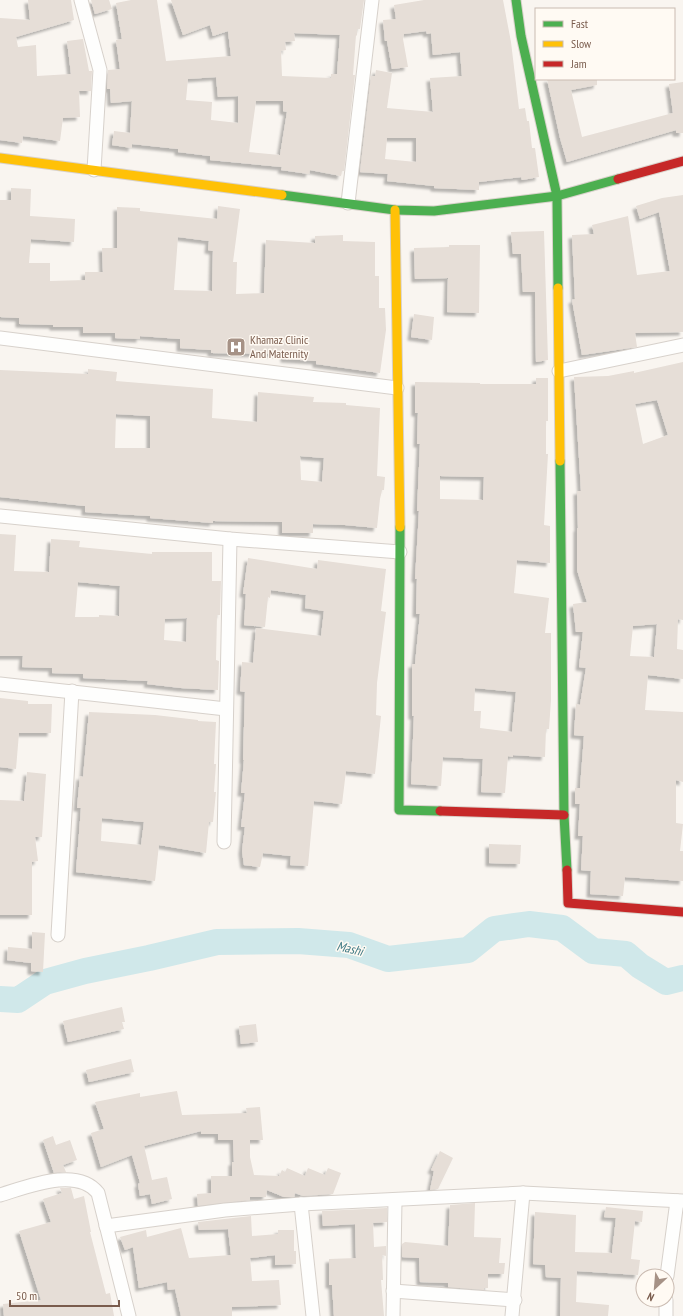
<svg xmlns="http://www.w3.org/2000/svg" width="683" height="1316" viewBox="0 0 683 1316" font-family="'PT Sans Narrow',sans-serif">
  <style>
    .lines { fill: none; stroke-linecap: round; stroke-linejoin: round }
    .river { stroke: #d0e8ea; stroke-width: 26 }
    .building { fill: #e6ded7; fill-rule: evenodd; filter: url(#shadow) }
    .street-casing { stroke: #d7d1cb; stroke-width: 15 }
    .fast-casing { stroke: #d9d2cb; stroke-width: 11 }
    .slow-casing { stroke: #d9d2cb; stroke-width: 11 }
    .jam-casing { stroke: #d9d2cb; stroke-width: 11 }
    .street { stroke: #fefefd; stroke-width: 13 }
    .fast { stroke: #4caf50; stroke-width: 9 }
    .slow { stroke: #ffc107; stroke-width: 9 }
    .jam { stroke: #c62828; stroke-width: 9 }
    .labels { text-anchor: middle; stroke-width: 3; stroke-linejoin: round; paint-order: stroke }
    .poi-label { font-size: 12px; fill: #7a5c4d; stroke: #fffaf3; text-anchor: start }
    .water-label { font-size: 13px; font-style: italic; fill: #437c86; stroke: #fffaf3 }
  </style>
  <defs>
    <filter id="shadow"><feDropShadow dx="-3.5" dy="3.5" stdDeviation="1" flood-color="#0004"/></filter>
  </defs>
  <rect width="100%" height="100%" fill="#f9f5f0"/>
  <g class="lines">
    <path class="river" d="M 0,999 L 18,1000 L 45,982 L 85,971 L 149,958 L 217,942 L 298,941 L 349,945 L 388,959 L 468,950 L 494,929 L 529,924 L 562,928 L 593,951 L 626,954 L 640,966 L 666,982 L 683,978"/>
  </g>
  <g class="building">
    <path d="M 28,0 L 71,0 L 74,20 L 16,37 L 18,47 L 36,45 L 37,76 L 71,74 L 67,41 L 83,39 L 89,71 L 92,71 L 91,91 L 79,91 L 80,117 L 63,118 L 60,141 L 23,136 L 22,143 L 0,140 L 0,18 L 30,20 Z"/>
    <path d="M 91,0 L 109,0 L 112,9 L 95,14 Z"/>
    <path d="M 131,0 L 157,0 L 166,61 L 231,56 L 228,31 L 213,36 L 210,25 L 183,35 L 171,0 L 364,0 L 360,29 L 357,29 L 357,36 L 356,35 L 353,75 L 355,75 L 344,171 L 342,171 L 341,176 L 310,170 L 309,174 L 281,170 L 282,167 L 210,160 L 210,156 L 178,152 L 178,149 L 132,144 L 132,148 L 112,145 L 114,131 L 130,133 L 132,101 L 111,103 L 110,89 L 107,89 L 108,70 L 120,69 L 116,40 L 122,39 L 116,3 ZM 294,33 L 340,35 L 337,74 L 331,74 L 331,78 L 282,76 L 281,51 L 286,50 L 285,42 L 295,41 ZM 216,77 L 218,97 L 238,96 L 238,123 L 211,120 L 212,102 L 186,100 L 188,79 ZM 256,101 L 283,101 L 283,111 L 287,112 L 280,155 L 249,152 Z"/>
    <path d="M 424,0 L 503,0 L 511,42 L 519,109 L 525,108 L 527,121 L 529,121 L 532,148 L 535,148 L 539,177 L 522,180 L 521,177 L 479,182 L 479,190 L 434,188 L 434,186 L 387,181 L 388,174 L 360,172 L 371,76 L 375,76 L 376,70 L 392,73 L 387,108 L 433,112 L 430,78 L 462,76 L 460,52 L 433,55 L 431,33 L 427,34 L 426,31 L 404,34 L 403,39 L 408,67 L 392,69 L 387,41 L 385,41 L 383,20 L 396,19 L 394,5 ZM 387,138 L 416,138 L 416,162 L 385,159 Z"/>
    <path d="M 547,79 L 597,79 L 597,85 L 571,90 L 582,137 L 673,113 L 669,84 L 683,82 L 683,133 L 676,133 L 676,130 L 567,162 L 560,138 Z"/>
    <path d="M 11,188 L 31,189 L 30,216 L 75,219 L 74,242 L 31,239 L 29,263 L 50,263 L 50,281 L 85,280 L 85,272 L 103,272 L 102,248 L 117,248 L 117,207 L 140,208 L 140,211 L 217,219 L 218,206 L 240,209 L 233,262 L 237,262 L 236,294 L 264,293 L 266,240 L 315,243 L 315,236 L 343,235 L 343,241 L 375,242 L 375,276 L 379,276 L 379,308 L 385,308 L 386,330 L 380,373 L 316,364 L 316,361 L 284,359 L 284,354 L 211,353 L 211,350 L 180,348 L 180,339 L 140,336 L 140,339 L 115,338 L 115,333 L 83,333 L 83,327 L 53,327 L 53,325 L 19,324 L 19,318 L 0,317 L 0,200 L 11,200 ZM 178,237 L 209,241 L 208,250 L 213,251 L 212,291 L 174,290 Z"/>
    <path d="M 683,195 L 683,332 L 635,333 L 637,347 L 582,355 L 572,300 L 575,299 L 572,235 L 594,234 L 592,225 L 628,216 L 637,275 L 670,271 L 659,212 L 640,219 L 636,206 L 662,198 Z"/>
    <path d="M 544,231 L 548,360 L 536,362 L 535,292 L 523,292 L 521,254 L 513,254 L 511,232 Z"/>
    <path d="M 449,245 L 480,245 L 479,313 L 447,312 L 448,278 L 415,279 L 414,248 L 449,247 Z"/>
    <path d="M 414,314 L 434,317 L 432,340 L 411,337 Z"/>
    <path d="M 683,362 L 683,620 L 678,619 L 677,649 L 683,650 L 683,679 L 648,675 L 645,710 L 683,712 L 683,782 L 676,780 L 676,823 L 683,824 L 680,851 L 683,851 L 683,881 L 625,877 L 623,896 L 590,894 L 591,871 L 581,870 L 583,836 L 578,836 L 580,804 L 575,804 L 575,788 L 580,788 L 584,736 L 574,735 L 576,704 L 580,705 L 586,668 L 579,667 L 583,632 L 576,632 L 573,604 L 587,602 L 577,570 L 577,528 L 578,528 L 577,491 L 581,491 L 574,377 L 608,376 L 634,371 L 634,373 ZM 657,400 L 668,435 L 643,444 L 635,404 ZM 657,624 L 654,657 L 630,656 L 633,626 Z"/>
    <path d="M 88,369 L 117,372 L 116,381 L 213,389 L 212,418 L 257,422 L 258,392 L 314,397 L 313,402 L 346,403 L 346,405 L 380,408 L 377,476 L 385,477 L 384,490 L 382,490 L 380,499 L 377,528 L 345,525 L 313,524 L 313,533 L 282,533 L 282,522 L 213,521 L 213,523 L 150,518 L 150,516 L 85,512 L 85,506 L 0,497 L 0,370 L 88,374 ZM 116,414 L 150,416 L 150,448 L 115,448 ZM 300,456 L 324,458 L 322,482 L 301,480 Z"/>
    <path d="M 536,378 L 548,378 L 548,421 L 546,421 L 546,454 L 548,454 L 544,525 L 550,526 L 550,563 L 517,560 L 514,593 L 549,598 L 545,633 L 551,633 L 551,700 L 549,729 L 546,729 L 545,757 L 513,755 L 513,757 L 508,756 L 505,793 L 481,792 L 483,759 L 443,757 L 441,786 L 411,784 L 414,716 L 412,716 L 412,664 L 415,664 L 420,614 L 416,614 L 417,579 L 415,579 L 419,511 L 417,511 L 420,444 L 417,444 L 418,413 L 415,413 L 415,382 L 480,383 L 480,384 L 536,384 ZM 440,476 L 484,477 L 483,500 L 440,499 ZM 475,688 L 516,692 L 512,732 L 480,728 L 481,711 L 474,711 Z"/>
    <path d="M 0,534 L 16,535 L 14,571 L 49,572 L 51,539 L 80,541 L 79,547 L 152,554 L 152,552 L 212,552 L 212,581 L 221,581 L 220,615 L 217,615 L 216,660 L 219,661 L 218,690 L 181,688 L 147,684 L 148,681 L 83,678 L 83,674 L 52,673 L 52,668 L 22,667 L 23,656 L 0,656 ZM 78,582 L 120,586 L 119,616 L 99,615 L 99,617 L 75,617 ZM 187,618 L 186,642 L 164,640 L 165,619 Z"/>
    <path d="M 248,558 L 317,569 L 318,560 L 386,569 L 381,611 L 386,612 L 377,683 L 376,715 L 381,716 L 375,774 L 346,771 L 342,804 L 314,801 L 308,866 L 290,865 L 291,856 L 263,853 L 260,867 L 244,865 L 242,851 L 245,827 L 241,827 L 245,793 L 241,793 L 244,760 L 243,760 L 245,692 L 240,691 L 242,662 L 253,663 L 256,628 L 321,636 L 324,611 L 305,608 L 306,595 L 271,590 L 270,598 L 268,597 L 265,627 L 244,625 L 246,594 L 243,594 Z"/>
    <path d="M 0,698 L 28,701 L 28,704 L 52,704 L 51,733 L 19,733 L 16,769 L 0,767 Z"/>
    <path d="M 89,712 L 155,715 L 198,720 L 198,721 L 216,722 L 214,764 L 216,764 L 214,792 L 216,792 L 213,822 L 209,822 L 206,853 L 159,845 L 155,881 L 76,872 L 81,808 L 77,808 L 80,776 L 83,777 ZM 102,818 L 144,822 L 141,845 L 101,841 Z"/>
    <path d="M 27,772 L 46,774 L 42,837 L 35,837 L 38,861 L 32,862 L 32,915 L 0,915 L 0,800 L 24,801 Z"/>
    <path d="M 489,844 L 521,845 L 520,864 L 489,863 Z"/>
    <path d="M 32,932 L 45,933 L 43,972 L 31,971 L 31,963 L 7,960 L 8,947 L 32,949 Z"/>
    <path d="M 122,1007 L 125,1022 L 122,1022 L 124,1029 L 68,1042 L 63,1021 Z"/>
    <path d="M 256,1024 L 258,1042 L 241,1044 L 239,1026 Z"/>
    <path d="M 131,1059 L 134,1072 L 89,1082 L 86,1070 Z"/>
    <path d="M 177,1091 L 182,1115 L 247,1113 L 246,1108 L 260,1107 L 263,1140 L 250,1140 L 250,1157 L 254,1175 L 279,1176 L 282,1170 L 285,1172 L 287,1168 L 305,1176 L 308,1168 L 325,1175 L 328,1168 L 341,1173 L 333,1194 L 303,1196 L 295,1193 L 294,1197 L 284,1197 L 267,1190 L 266,1197 L 250,1197 L 250,1200 L 198,1206 L 197,1194 L 211,1193 L 211,1176 L 232,1176 L 232,1162 L 234,1162 L 233,1140 L 218,1140 L 218,1134 L 201,1134 L 201,1131 L 144,1146 L 152,1180 L 167,1177 L 172,1199 L 152,1204 L 150,1194 L 140,1196 L 138,1184 L 140,1183 L 132,1155 L 101,1167 L 91,1133 L 104,1129 L 95,1102 L 140,1093 L 140,1097 Z"/>
    <path d="M 53,1136 L 56,1145 L 70,1140 L 77,1160 L 63,1165 L 66,1172 L 54,1173 L 43,1140 Z"/>
    <path d="M 440,1151 L 453,1158 L 438,1189 L 430,1190 L 434,1171 L 431,1170 Z"/>
    <path d="M 60,1188 L 71,1188 L 74,1199 L 84,1196 L 91,1232 L 90,1232 L 106,1294 L 110,1293 L 114,1316 L 4,1316 L 3,1304 L 41,1300 L 19,1231 L 51,1222 L 43,1199 L 62,1193 Z"/>
    <path d="M 475,1203 L 474,1237 L 501,1238 L 499,1263 L 505,1263 L 504,1274 L 488,1274 L 488,1288 L 484,1288 L 484,1290 L 448,1287 L 448,1283 L 420,1282 L 419,1258 L 402,1257 L 402,1244 L 405,1242 L 448,1246 L 450,1205 Z"/>
    <path d="M 606,1207 L 643,1211 L 642,1222 L 635,1221 L 631,1259 L 640,1260 L 638,1275 L 577,1271 L 576,1302 L 609,1305 L 608,1316 L 560,1316 L 561,1278 L 546,1277 L 545,1265 L 533,1264 L 535,1212 L 576,1215 L 575,1252 L 612,1253 L 616,1218 L 604,1217 Z"/>
    <path d="M 387,1208 L 387,1222 L 373,1223 L 374,1247 L 386,1246 L 386,1256 L 382,1255 L 383,1280 L 381,1280 L 384,1316 L 334,1316 L 332,1285 L 329,1285 L 329,1259 L 356,1258 L 355,1224 L 323,1226 L 322,1211 Z"/>
    <path d="M 251,1216 L 252,1236 L 278,1234 L 278,1230 L 294,1230 L 294,1251 L 296,1251 L 296,1264 L 275,1265 L 275,1255 L 250,1258 L 252,1281 L 279,1280 L 281,1305 L 232,1307 L 232,1316 L 181,1316 L 175,1289 L 168,1290 L 167,1282 L 139,1288 L 133,1247 L 125,1250 L 120,1237 L 146,1230 L 147,1237 L 181,1228 L 189,1258 L 231,1255 L 228,1229 L 199,1230 L 198,1222 Z"/>
  </g>
  <g class="lines">
    <defs>
      <g id="street">
        <path d="M 81,0 L 100,70 L 94,170"/>
        <path d="M 348,203 L 372,0"/>
        <path d="M 0,338 L 397,388"/>
        <path d="M 559,371 L 683,345"/>
        <path d="M 0,516 L 230,539 L 400,552"/>
        <path d="M 0,684 L 226,709"/>
        <path d="M 224,842 L 230,539"/>
        <path d="M 58,935 L 72,691"/>
        <path d="M 0,1195 C 27,1187 77,1166 98,1193 L 129,1316"/>
        <path d="M 301,1204 L 313,1316"/>
        <path d="M 106,1226 L 225,1210 L 301,1204 L 523,1193 L 683,1201"/>
        <path d="M 667,1276 L 677,1201"/>
        <path d="M 393,1291 L 515,1300"/>
        <path d="M 393,1316 L 395,1201"/>
        <path d="M 512,1316 L 523,1193"/>
        <path d="M 666,1316 L 666,1300"/>
      </g>
      <g id="fast">
        <path d="M 516,0 L 521,36 L 557,196 L 558,288"/>
        <path d="M 282,195 L 395,210 L 434,211 L 557,196 L 618,179"/>
        <path d="M 560,461 L 564,815 L 567,870"/>
        <path d="M 400,527 L 399,810 L 440,811"/>
      </g>
      <g id="slow">
        <path d="M 0,158 L 282,195"/>
        <path d="M 395,210 L 400,527"/>
        <path d="M 558,288 L 560,461"/>
      </g>
      <g id="jam">
        <path d="M 618,179 L 683,161"/>
        <path d="M 440,811 L 564,815"/>
        <path d="M 567,870 L 568,903 L 683,912"/>
      </g>
    </defs>
    <use href="#street" class="street-casing"/>
    <use href="#fast" class="fast-casing"/>
    <use href="#slow" class="slow-casing"/>
    <use href="#jam" class="jam-casing"/>
    <use href="#street" class="street"/>
    <use href="#fast" class="fast"/>
    <use href="#slow" class="slow"/>
    <use href="#jam" class="jam"/>
  </g>
  <defs>
    <symbol id="hospital-square" viewBox="-11 -11 22 22"><rect x="-9" y="-9" width="18" height="18" rx="4" fill="#a69286" stroke="#fffaf3"/><path d="M-5-5h3v3.5h4V-5h3V5h-3V1.5h-4V5h-3Z" fill="#fff"/></symbol>
  </defs>
  <g fill-rule="evenodd">
    <use href="#hospital-square" x="225" y="336" width="22" height="22"/>
  </g>
  <g class="labels">
    <g class="poi-label">
      <text x="250" y="344">Khamaz Clinic<tspan x="250" dy="14">And Maternity</tspan></text>
    </g>
    <g class="water-label">
      <text transform="translate(350 948) rotate(13)" y="5">Mashi</text>
    </g>
  </g>
  <rect x="535" y="8" width="140" height="72" fill="#fffaf3" stroke="#cabbb1"/>
  <rect x="543" y="21" width="20" height="6" fill="#4caf50" stroke="#cabbb1"/>
  <text x="571" y="28" font-size="12" fill="#7a5c4d">Fast</text>
  <rect x="543" y="41" width="20" height="6" fill="#ffc107" stroke="#cabbb1"/>
  <text x="571" y="48" font-size="12" fill="#7a5c4d">Slow</text>
  <rect x="543" y="61" width="20" height="6" fill="#c62828" stroke="#cabbb1"/>
  <text x="571" y="68" font-size="12" fill="#7a5c4d">Jam</text>
  <g transform="translate(655 1288) rotate(206)"><circle r="19" fill="#fffaf3" stroke="#cabbb1"/>
  <path d="M0-3L7 15L0 10L-7 15Z" fill="#a69286"/>
  <text y="-6" font-size="11" font-weight="bold" text-anchor="middle" fill="#7a5c4d">N</text>
  </g>
  <path d="M10 1300v6h109v-6" fill="none" stroke="#7a5c4d" stroke-width="2"/>
  <text x="16" y="1300" font-size="12" fill="#7a5c4d" stroke="#fffaf3" stroke-width="3" paint-order="stroke">50 m</text>
</svg>
